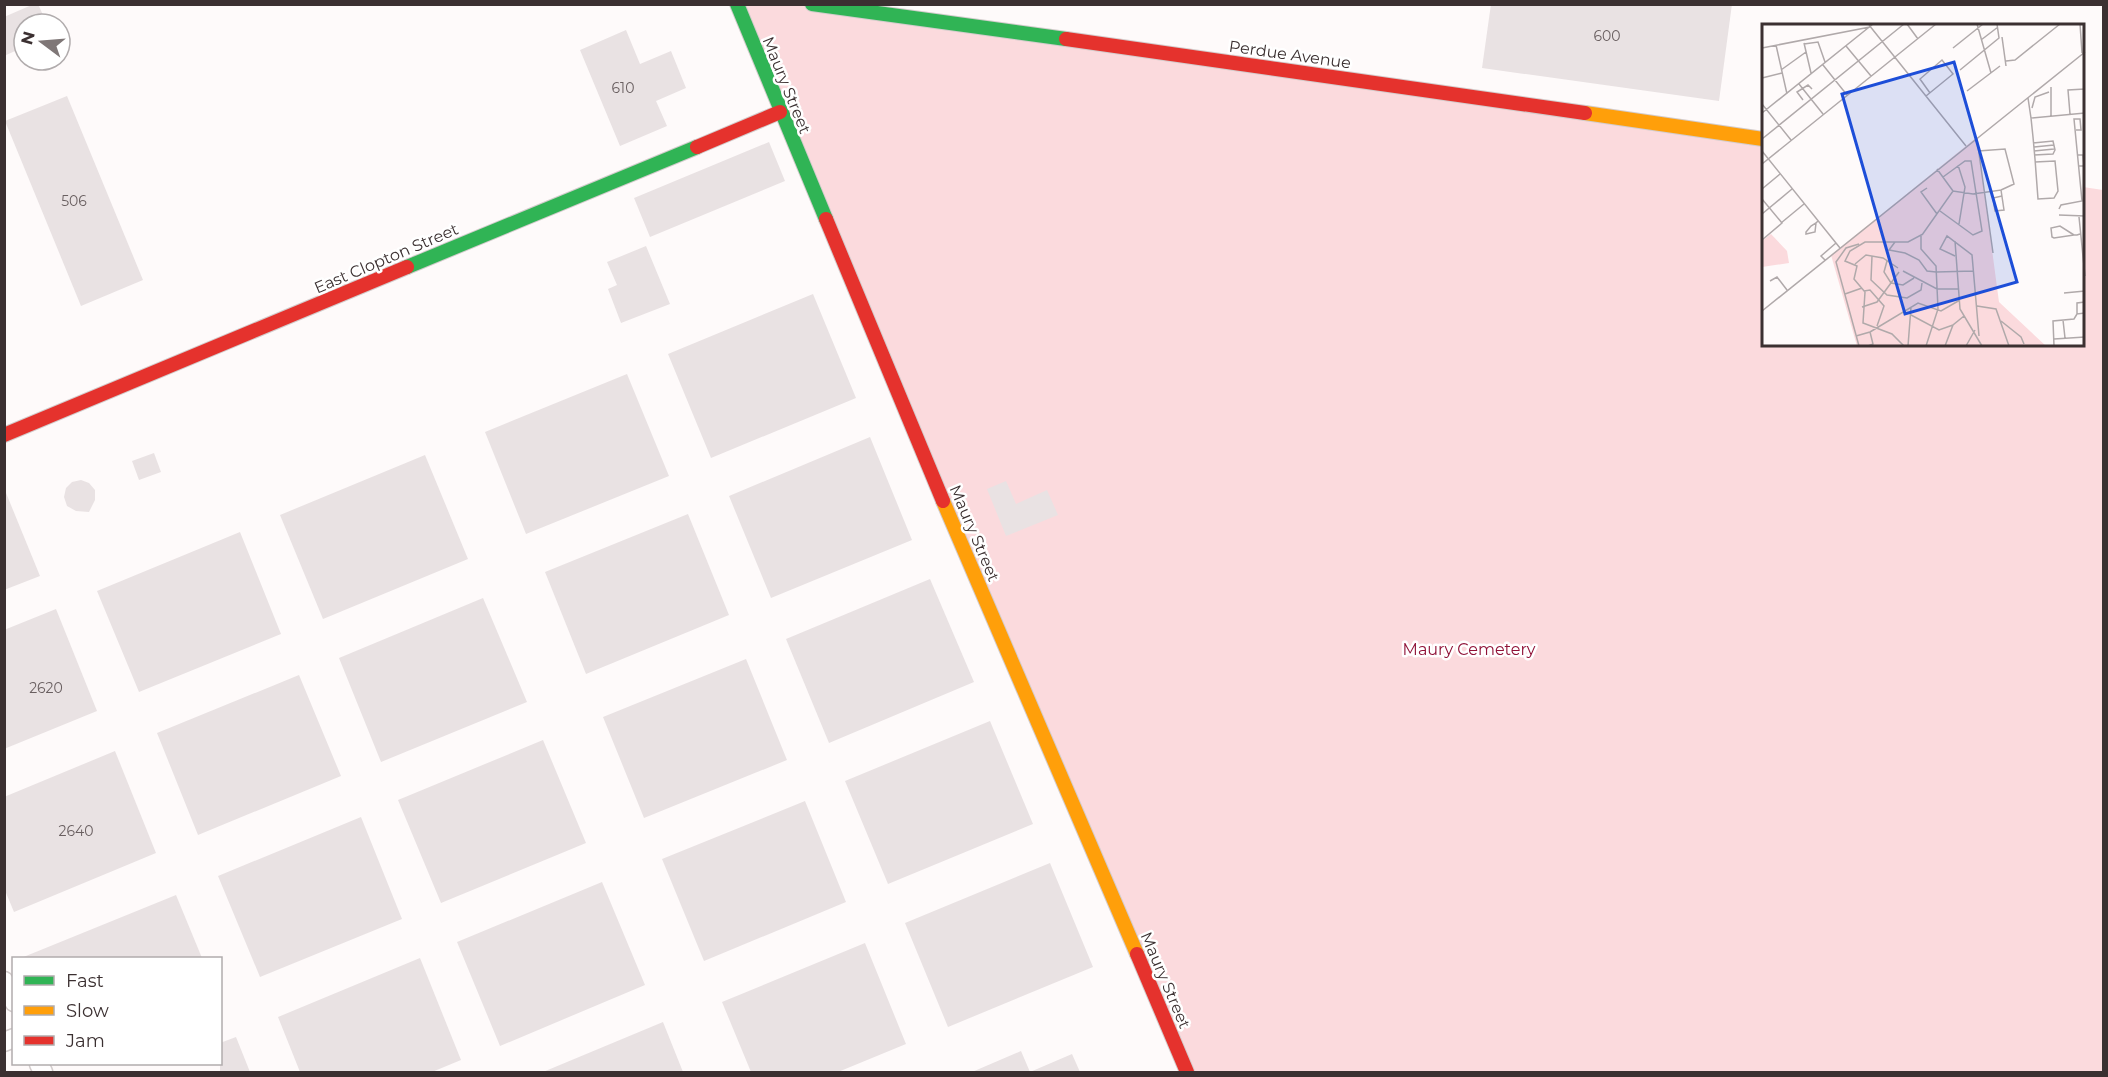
<svg xmlns="http://www.w3.org/2000/svg" width="2108" height="1077" viewBox="0 0 2108 1077" font-family="Montserrat,sans-serif">
  <style>
    .green { fill: #fbdadd }
    .building { fill: #e9e2e3 }
    .lines { fill: none; stroke-linecap: round; stroke-linejoin: round }
    .street-casing { stroke: #d3cccc; stroke-width: 21 }
    .fast-casing { stroke: #d3cccc; stroke-width: 16 }
    .slow-casing { stroke: #d3cccc; stroke-width: 16 }
    .jam-casing { stroke: #d3cccc; stroke-width: 16 }
    .street { stroke: #fffefe; stroke-width: 18 }
    .fast { stroke: #30b455; stroke-width: 14 }
    .slow { stroke: #ff9f0a; stroke-width: 14 }
    .jam { stroke: #e5322d; stroke-width: 14 }
    .labels { text-anchor: middle; stroke-width: 5; stroke-linejoin: round; paint-order: stroke }
    .number-label { font-size: 14px; fill: #695f60 }
    .street-label { font-size: 16px; fill: #3b3031; stroke: #fff }
    .park-label { font-size: 16px; fill: #8f1137; stroke: #fff }
    .inset-road { fill: none; stroke: #b0a9aa; stroke-width: 1.5 }
    .view { fill: #1d4ed8; fill-opacity: 0.15; stroke: #1d4ed8; stroke-width: 3 }
    .inset-edge { fill: none; stroke: #3b3031; stroke-width: 3 }
  </style>
  <rect width="100%" height="100%" fill="#fefafa"/>
  <path class="green" d="M 737,5 L 864,5 L 1763,139 L 1763,345 L 2082,345 L 2083,187 L 2103,190 L 2103,1072 L 1189,1072 Z"/>
  <g class="building">
    <path d="M 34,4 L 38,4 L 47,24 L 24,24 L 24,47 L 4,56 L 4,17 Z"/>
    <path d="M 1491,4 L 1732,4 L 1719,101 L 1482,68 Z"/>
    <path d="M 626,30 L 640,64 L 671,51 L 686,88 L 656,101 L 667,126 L 620,146 L 580,50 Z"/>
    <path d="M 67,96 L 143,280 L 81,306 L 5,121 Z"/>
    <path d="M 769,142 L 785,181 L 650,237 L 634,198 Z"/>
    <path d="M 646,246 L 670,304 L 621,323 L 608,289 L 617,285 L 607,262 Z"/>
    <path d="M 813,294 L 856,398 L 711,458 L 668,354 Z"/>
    <path d="M 627,374 L 669,476 L 526,534 L 485,432 Z"/>
    <path d="M 870,437 L 912,540 L 771,598 L 729,496 Z"/>
    <path d="M 154,453 L 161,472 L 139,480 L 132,461 Z"/>
    <path d="M 425,455 L 468,559 L 323,619 L 280,515 Z"/>
    <path d="M 81,480 L 89,483 L 95,490 L 95,500 L 89,512 L 76,511 L 67,506 L 64,497 L 66,488 L 72,482 Z"/>
    <path d="M 1006,481 L 1016,504 L 1047,490 L 1058,515 L 1006,536 L 987,489 Z"/>
    <path d="M 4,488 L 40,576 L 4,590 Z"/>
    <path d="M 688,514 L 729,615 L 586,674 L 545,572 Z"/>
    <path d="M 240,532 L 281,634 L 139,692 L 97,591 Z"/>
    <path d="M 930,579 L 974,682 L 829,743 L 786,639 Z"/>
    <path d="M 483,598 L 527,702 L 381,762 L 339,658 Z"/>
    <path d="M 56,609 L 97,711 L 4,749 L 4,630 Z"/>
    <path d="M 746,659 L 787,760 L 644,818 L 603,717 Z"/>
    <path d="M 299,675 L 341,776 L 198,835 L 157,733 Z"/>
    <path d="M 990,721 L 1033,824 L 888,884 L 845,781 Z"/>
    <path d="M 543,740 L 586,843 L 441,903 L 398,800 Z"/>
    <path d="M 115,751 L 156,853 L 14,912 L 4,888 L 4,797 Z"/>
    <path d="M 805,801 L 846,902 L 704,961 L 662,859 Z"/>
    <path d="M 361,817 L 402,919 L 260,977 L 218,876 Z"/>
    <path d="M 1050,863 L 1093,967 L 948,1027 L 905,923 Z"/>
    <path d="M 602,882 L 645,985 L 500,1046 L 457,942 Z"/>
    <path d="M 176,895 L 202,958 L 21,958 Z"/>
    <path d="M 865,943 L 906,1044 L 838,1072 L 751,1072 L 722,1002 Z"/>
    <path d="M 420,958 L 461,1060 L 432,1072 L 300,1072 L 278,1017 Z"/>
    <path d="M 663,1022 L 683,1072 L 543,1072 Z"/>
    <path d="M 236,1037 L 250,1072 L 220,1072 L 220,1043 Z"/>
    <path d="M 1021,1051 L 1030,1072 L 1072,1054 L 1080,1072 L 972,1072 Z"/>
  </g>
  <g class="lines">
    <defs>
      <g id="street">
        <path d="M 4,981 L 14,1002"/>
        <path d="M 4,1042 L 14,1038"/>
        <path d="M 39,1064 L 43,1072"/>
      </g>
      <g id="fast">
        <path d="M 737,4 L 826,219"/>
        <path d="M 812,4 L 1066,39"/>
        <path d="M 407,267 L 697,147"/>
      </g>
      <g id="slow">
        <path d="M 1585,113 L 1763,139"/>
        <path d="M 943,501 L 1137,954"/>
      </g>
      <g id="jam">
        <path d="M 1066,39 L 1585,113"/>
        <path d="M 697,147 L 780,112"/>
        <path d="M 826,219 L 943,501"/>
        <path d="M 4,435 L 407,267"/>
        <path d="M 1137,954 L 1187,1072"/>
      </g>
    </defs>
    <use href="#street" class="street-casing"/>
    <use href="#fast" class="fast-casing"/>
    <use href="#slow" class="slow-casing"/>
    <use href="#jam" class="jam-casing"/>
    <use href="#street" class="street"/>
    <use href="#fast" class="fast"/>
    <use href="#slow" class="slow"/>
    <use href="#jam" class="jam"/>
  </g>
  <g class="labels">
    <g class="number-label">
      <text x="1607" y="41">600</text>
      <text x="623" y="93">610</text>
      <text x="74" y="206">506</text>
      <text x="46" y="693">2620</text>
      <text x="76" y="836">2640</text>
    </g>
    <g class="street-label">
      <text transform="translate(1290 54) rotate(8)" y="6">Perdue Avenue</text>
      <text transform="translate(787 85) rotate(68)" y="6">Maury Street</text>
      <text transform="translate(386 258) rotate(-23)" y="6">East Clopton Street</text>
      <text transform="translate(975 533) rotate(67)" y="6">Maury Street</text>
      <text transform="translate(1166 980) rotate(67)" y="6">Maury Street</text>
    </g>
    <g class="park-label">
      <text x="1469" y="655">Maury Cemetery</text>
    </g>
  </g>
  <g transform="translate(1762 24)">
    <rect width="322" height="322" fill="#fefafa"/>
    <path d="M 215,113 L 237,278 L 284,322 L 95,322 L 69,231 ZM 9,210 L 25,227 L 27,239 L 0,243 L 0,217 Z" fill="#fbdadd"/>
    <path class="inset-road" d="M 145,0 L 156,15M 215,0 L 229,49M 318,0 L 320,29M 107,1 L 204,122M 240,13 L 244,42M 219,16 L 236,3M 42,19 L 49,49M 42,20 L 56,18 L 63,38M 14,21 L 25,70M 84,22 L 109,52M 0,24 L 108,3M 191,24 L 221,0M 244,37 L 253,36 L 298,0M 61,41 L 85,71M 19,46 L 44,28M 198,46 L 237,14 L 235,0M 0,54 L 20,49M 37,60 L 61,90M 205,67 L 238,42M 164,72 L 191,50 L 180,36 L 158,55 L 168,69M 266,74 L 269,94 L 323,89M 41,76 L 35,68 L 46,61 L 50,65M 0,80 L 29,116M 270,84 L 273,73 L 287,68M 0,89 L 111,0M 308,90 L 306,66 L 323,65M 289,92 L 289,63M 269,94 L 271,113 L 273,135 L 276,175 L 292,174 L 296,167 L 293,137 L 273,138M 0,115 L 142,0M 215,115 L 231,229M 271,119 L 291,117 L 293,126 L 291,130 L 272,131M 272,123 L 292,121M 0,127 L 78,224M 216,127 L 243,125 L 252,160 L 239,166M 272,127 L 292,125M 316,131 L 321,131 L 322,142 L 317,142M 0,140 L 174,0M 196,141 L 203,163 L 197,200M 175,145 L 191,167M 165,164 L 159,168 L 175,190M 0,165 L 18,150M 0,175 L 20,199 L 0,216M 297,185 L 299,181 L 320,177 L 312,95 L 318,95 L 319,106 L 314,106M 178,187 L 211,211 L 220,207 L 209,137 L 203,137 L 181,153M 0,190 L 30,165M 297,191 L 323,192M 317,193 L 323,252M 19,199 L 42,180M 54,199 L 53,208 L 44,210 L 44,208 L 49,202 L 54,199 L 56,197M 160,211 L 191,167 L 211,170 L 239,166 L 242,186 L 233,187 L 231,174 L 240,172M 312,211 L 298,202 L 289,204 L 290,213 L 292,214 L 312,211 L 315,211 L 318,210M 193,217 L 198,285 L 220,322M 133,218 L 127,226 L 143,229 L 157,236 L 165,247 L 174,248M 97,220 L 84,224 L 74,238 L 97,322M 110,232 L 109,256 L 125,271 L 145,274 L 159,266 L 160,259M 193,232 L 178,225 L 185,212 L 210,231 L 217,312M 63,236 L 59,232 L 74,219M 125,237 L 122,248 L 129,259 L 141,261 L 152,254M 93,240 L 104,231 L 121,234 L 136,244M 141,247 L 175,265 L 196,265M 174,248 L 212,247M 8,257 L 15,253 L 25,266M 102,267 L 108,266 L 122,282 L 115,302M 302,269 L 323,267M 83,270 L 100,264M 323,278 L 315,279 L 315,290 L 323,289M 215,282 L 234,285 L 247,322M 100,283 L 115,278 L 137,248M 0,287 L 323,28M 149,291 L 177,306 L 191,301M 301,296 L 303,314M 239,297 L 259,313 L 262,320M 108,308 L 156,279 L 179,287 L 198,276M 94,312 L 108,308 L 111,320 L 106,322M 292,315 L 323,313M 142,322 L 130,310 L 101,299 L 103,268 L 92,255 L 95,242 L 83,237 L 88,227 L 103,218 L 146,218 L 159,211 L 159,225 L 174,242 L 176,285 L 164,322M 146,322 L 149,283M 183,322 L 191,301 L 202,292M 204,322 L 213,306M 292,322 L 291,297 L 312,295 L 315,290"/>
    <path class="view" d="M 192,38 L 255,258 L 143,290 L 80,70 Z"/>
    <rect width="322" height="322" class="inset-edge"/>
  </g>
  <rect width="2108" height="1077" fill="none" stroke="#3b3031" stroke-width="12"/>
  <rect x="12" y="957" width="210" height="108" fill="#ffffff" stroke="#b1acad" stroke-width="1.5"/>
  <rect x="24" y="976" width="30" height="9" fill="#30b455" stroke="#b1acad" stroke-width="1.5"/>
  <text x="66" y="987" font-size="18" fill="#3b3031">Fast</text>
  <rect x="24" y="1006" width="30" height="9" fill="#ff9f0a" stroke="#b1acad" stroke-width="1.5"/>
  <text x="66" y="1017" font-size="18" fill="#3b3031">Slow</text>
  <rect x="24" y="1036" width="30" height="9" fill="#e5322d" stroke="#b1acad" stroke-width="1.5"/>
  <text x="66" y="1047" font-size="18" fill="#3b3031">Jam</text>
  <g transform="translate(42 42) rotate(286)"><circle r="28" fill="#ffffff" stroke="#b1acad" stroke-width="1.5"/>
  <path d="M0-4.5L10 22L0 15L-10 22Z" fill="#7f7777"/>
  <text y="-9" font-size="16" font-weight="bold" text-anchor="middle" fill="#3b3031">N</text>
  </g>
</svg>
